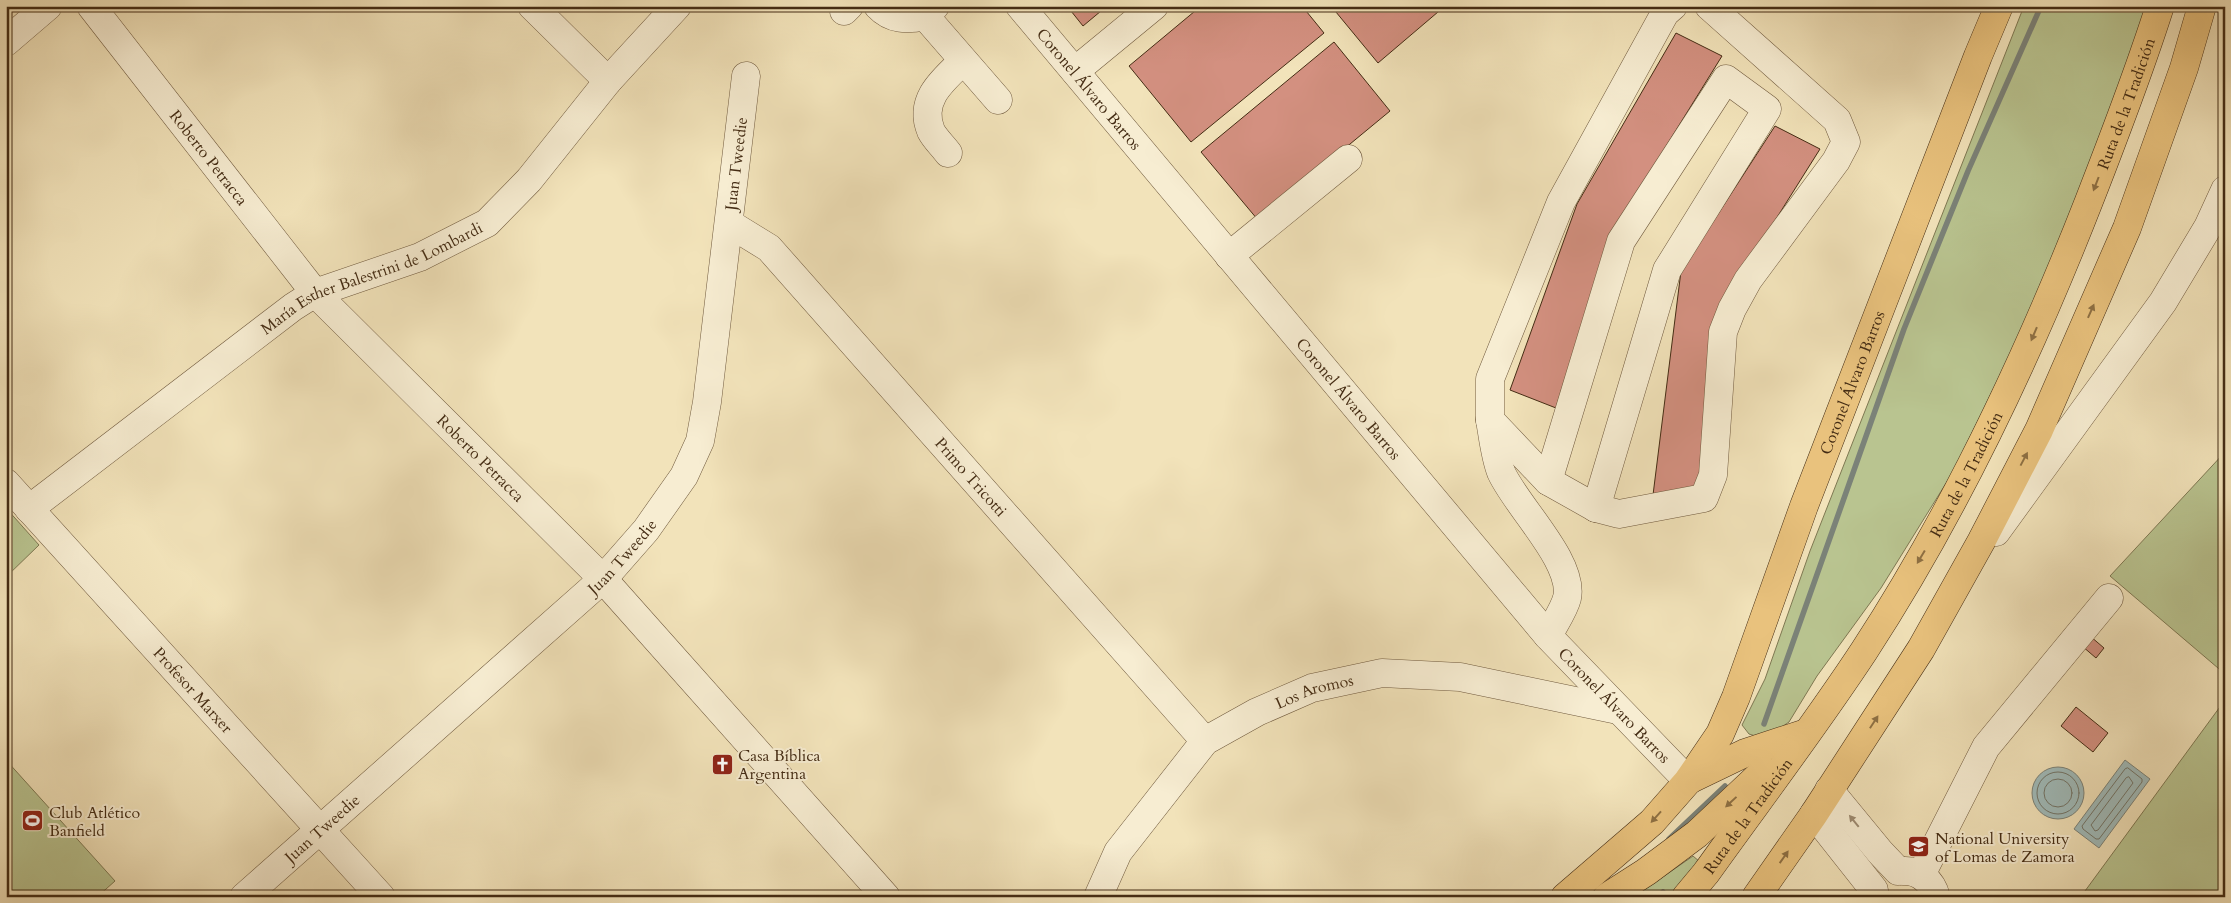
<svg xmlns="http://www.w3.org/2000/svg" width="2231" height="903" viewBox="0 0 2231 903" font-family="Cardo,serif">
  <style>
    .green { fill: #b9c490; stroke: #7e7852 }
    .water { fill: #a0bbba; stroke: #7b8278 }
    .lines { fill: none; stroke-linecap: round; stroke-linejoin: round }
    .shore { stroke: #727467; stroke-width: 1 }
    .stream { stroke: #7b8278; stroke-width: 5.5 }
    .building { fill: #d39080; stroke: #442c14 }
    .minor-casing { stroke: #705a3e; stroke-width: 29 }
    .major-casing { stroke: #442c14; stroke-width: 29 }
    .minor { stroke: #f7edd2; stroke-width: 28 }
    .major { stroke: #e9c27d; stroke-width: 28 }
    .oneway { fill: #8e7043 }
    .oneway2 { fill: #9e8c73 }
    .labels { text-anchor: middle; stroke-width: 4; stroke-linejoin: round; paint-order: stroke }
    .street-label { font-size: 16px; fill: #442c14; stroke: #f7edd2 }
    .poi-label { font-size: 16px; fill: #442c14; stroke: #f7edd2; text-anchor: start }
  </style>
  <rect width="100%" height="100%" fill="#f2e3ba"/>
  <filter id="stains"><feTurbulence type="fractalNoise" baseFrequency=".004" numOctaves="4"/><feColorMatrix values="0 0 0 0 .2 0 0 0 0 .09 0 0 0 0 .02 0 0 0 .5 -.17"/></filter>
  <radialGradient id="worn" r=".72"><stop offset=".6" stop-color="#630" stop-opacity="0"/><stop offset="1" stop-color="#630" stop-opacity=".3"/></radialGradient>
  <g class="green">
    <path d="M 2024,6 L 2151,6 L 2116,113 L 2020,334 L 1953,472 L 1881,588 L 1817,676 L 1789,722 L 1770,735 L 1759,737 L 1749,734 L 1742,725 L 1765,679 L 1810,551 Z"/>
    <path d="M 2225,452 L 2225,674 L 2110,576 Z"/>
    <path d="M 6,508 L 39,545 L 6,577 Z"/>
    <path d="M 2225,700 L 2225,897 L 2090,897 L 2085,891 Z"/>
    <path d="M 6,760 L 115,881 L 97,897 L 6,897 Z"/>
    <path d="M 1693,856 L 1700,862 L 1670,897 L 1634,897 Z"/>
  </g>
  <g class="water">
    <path d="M 2125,760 L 2150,779 L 2099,848 L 2074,829 Z"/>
    <circle cx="2058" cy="793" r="26"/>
  </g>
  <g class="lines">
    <g class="shore">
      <path d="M 2128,768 L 2142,779 L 2142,782 L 2099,839 L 2096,839 L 2083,829 L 2082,826 L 2125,769 Z"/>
      <circle cx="2058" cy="793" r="21"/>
      <path d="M 2129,777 L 2133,783 L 2098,830 L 2095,831 L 2091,825 L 2126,778 Z"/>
      <circle cx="2058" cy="793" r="14"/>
    </g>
    <g class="stream">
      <path d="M 1764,724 L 1904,329 L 1968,171 L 2041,6"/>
      <path d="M 1669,839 L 1725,786"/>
      <path d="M 1658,897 L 1663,892"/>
    </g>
  </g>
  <g class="building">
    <path d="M 1067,6 L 1107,6 L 1083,26 Z"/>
    <path d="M 1201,6 L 1302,6 L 1324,33 L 1191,142 L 1129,66 Z"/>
    <path d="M 1331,6 L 1445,6 L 1378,63 Z"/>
    <path d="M 1676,33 L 1722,56 L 1608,240 L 1556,408 L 1510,390 L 1577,204 Z"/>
    <path d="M 1334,42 L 1390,111 L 1258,220 L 1201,152 Z"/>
    <path d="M 1775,126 L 1820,149 L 1720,308 L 1697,493 L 1653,495 L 1681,271 Z"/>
    <path d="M 2090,636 L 2104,648 L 2096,658 L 2082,646 Z"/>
    <path d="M 2076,707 L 2108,733 L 2093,752 L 2061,726 Z"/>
  </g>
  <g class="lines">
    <defs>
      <g id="minor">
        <path id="s1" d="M 91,6 L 315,293 L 603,579 L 886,897"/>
        <path d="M 532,6 L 608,81"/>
        <path d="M 878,6 C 891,20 907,20 925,16"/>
        <path d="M 935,6 L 925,16 L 998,100"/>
        <path id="s2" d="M 1020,6 L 1548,636 L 1688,781"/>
        <path d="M 1673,6 L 1665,13 L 1561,202 L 1490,379 L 1490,420 L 1548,481 L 1596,508 L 1619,514 L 1704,498 L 1713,475 L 1723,332 L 1732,309 L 1748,280 L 1836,161 L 1846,142 L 1837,120 L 1709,6"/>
        <path d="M 844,11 L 849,6"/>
        <path d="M 6,42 L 48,6"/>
        <path d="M 1075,71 L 1154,6"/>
        <path d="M 948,153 C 943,146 935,139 931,131 C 918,100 943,80 963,61"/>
        <path id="s3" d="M 730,224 L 769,248 L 1205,741"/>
        <path d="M 1229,256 L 1348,159"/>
        <path d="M 1490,420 C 1493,437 1495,457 1501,472 C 1516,506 1575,562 1567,598 C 1564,610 1554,624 1548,636"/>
        <path d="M 1548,481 L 1621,241 L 1726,79 L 1767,109 L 1667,270 L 1596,508"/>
        <path id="s4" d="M 6,483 L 381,897"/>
        <path id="s5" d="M 29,509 L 293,307 L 315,293 L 420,257 L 487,223 L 529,180 L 608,81 L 677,6"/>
        <path d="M 1996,532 L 2163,302 L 2208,227 L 2225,190"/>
        <path d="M 1829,790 L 1880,852 L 1898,871"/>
        <path d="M 1814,814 L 1874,890"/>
        <path d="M 1903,871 C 1919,870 1932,881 1936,897"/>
        <path d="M 1921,875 L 1986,747 L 2109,598"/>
        <path id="s6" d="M 244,897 L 603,579 L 646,530 L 684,476 L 700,441 L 707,402 L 746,76"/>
        <path id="s7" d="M 1098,897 L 1118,852 L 1205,741 L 1257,712 L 1312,688 L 1382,673 L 1460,677 L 1618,710"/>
      </g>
      <g id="major">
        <path d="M 1689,780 L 1745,753 L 1806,733"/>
        <path id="s8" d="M 1565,897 L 1652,822 L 1688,781 L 1720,734 L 1736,697 L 1804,506 L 1978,56 L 1999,6"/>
        <path d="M 1607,897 L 1646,872 L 1697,834 L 1764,771"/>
        <path id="s9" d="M 1686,897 L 1706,873 C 1759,799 1814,727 1864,651 C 1956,510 2028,357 2089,201 C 2114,137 2139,72 2160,6"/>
        <path d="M 1756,897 L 1814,814 L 1921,649 L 1982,540 L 2039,430 L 2127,228 L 2184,68 L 2202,6"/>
      </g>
    </defs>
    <use href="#minor" class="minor-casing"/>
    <use href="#major" class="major-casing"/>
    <use href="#minor" class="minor"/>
    <use href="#major" class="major"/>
  </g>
  <defs><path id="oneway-solid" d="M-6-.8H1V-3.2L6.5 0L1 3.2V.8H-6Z" transform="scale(1.25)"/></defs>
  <g class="oneway">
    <use href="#oneway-solid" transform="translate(2096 184) rotate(111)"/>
    <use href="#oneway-solid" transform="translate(2091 311) rotate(-66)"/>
    <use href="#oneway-solid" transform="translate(2034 334) rotate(113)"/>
    <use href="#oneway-solid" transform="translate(2024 459) rotate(-62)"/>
    <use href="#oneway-solid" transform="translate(1921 557) rotate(121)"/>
    <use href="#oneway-solid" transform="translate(1874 722) rotate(-57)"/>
    <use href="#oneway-solid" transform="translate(1731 802) rotate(137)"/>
    <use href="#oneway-solid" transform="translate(1656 817) rotate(132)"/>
    <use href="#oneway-solid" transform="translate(1784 857) rotate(-55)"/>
  </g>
  <use class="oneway2" href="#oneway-solid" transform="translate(1854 821) rotate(-129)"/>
  <defs>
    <symbol id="church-square" viewBox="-11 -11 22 22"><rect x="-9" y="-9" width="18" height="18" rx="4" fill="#8f2418" stroke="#f7edd2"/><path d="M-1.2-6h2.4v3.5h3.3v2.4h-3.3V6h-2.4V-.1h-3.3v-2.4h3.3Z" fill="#fff"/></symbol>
    <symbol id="stadium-square" viewBox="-11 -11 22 22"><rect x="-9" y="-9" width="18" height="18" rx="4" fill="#8f2418" stroke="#f7edd2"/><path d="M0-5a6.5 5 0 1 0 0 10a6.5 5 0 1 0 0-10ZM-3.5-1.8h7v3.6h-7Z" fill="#fff"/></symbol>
    <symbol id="university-square" viewBox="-11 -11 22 22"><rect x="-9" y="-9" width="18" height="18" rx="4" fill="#8f2418" stroke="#f7edd2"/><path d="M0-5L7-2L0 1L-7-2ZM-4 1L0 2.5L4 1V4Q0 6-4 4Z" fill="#fff"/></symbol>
  </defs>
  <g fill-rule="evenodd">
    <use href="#church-square" x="710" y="752" width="25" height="25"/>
    <use href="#stadium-square" x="20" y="808" width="25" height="25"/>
    <use href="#university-square" x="1906" y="834" width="25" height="25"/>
  </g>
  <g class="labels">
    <g class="street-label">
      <text dy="6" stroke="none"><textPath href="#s2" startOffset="108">Coronel Álvaro Barros</textPath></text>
      <text dy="6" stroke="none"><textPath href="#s9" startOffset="912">Ruta de la Tradición</textPath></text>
      <text dy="6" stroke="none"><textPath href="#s1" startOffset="192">Roberto Petracca</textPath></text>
      <text dy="6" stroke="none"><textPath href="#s6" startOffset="929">Juan Tweedie</textPath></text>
      <text dy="6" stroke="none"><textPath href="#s5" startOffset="416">María Esther Balestrini de Lombardi</textPath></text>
      <text dy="6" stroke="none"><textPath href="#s8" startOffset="602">Coronel Álvaro Barros</textPath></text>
      <text dy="6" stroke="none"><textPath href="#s2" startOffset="512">Coronel Álvaro Barros</textPath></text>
      <text dy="6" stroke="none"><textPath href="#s1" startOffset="598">Roberto Petracca</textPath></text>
      <text dy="6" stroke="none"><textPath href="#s9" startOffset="508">Ruta de la Tradición</textPath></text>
      <text dy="6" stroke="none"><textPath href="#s3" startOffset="351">Primo Tricotti</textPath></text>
      <text dy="6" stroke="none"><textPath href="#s6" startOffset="509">Juan Tweedie</textPath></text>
      <text dy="6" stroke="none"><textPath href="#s4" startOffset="279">Profesor Marxer</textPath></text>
      <text dy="6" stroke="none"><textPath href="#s7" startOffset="311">Los Aromos</textPath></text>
      <text dy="6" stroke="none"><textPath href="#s2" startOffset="918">Coronel Álvaro Barros</textPath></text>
      <text dy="6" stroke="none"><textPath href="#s9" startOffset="102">Ruta de la Tradición</textPath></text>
      <text dy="6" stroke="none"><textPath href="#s6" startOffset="104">Juan Tweedie</textPath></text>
    </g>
    <g class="poi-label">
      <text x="738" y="761">Casa Bíblica<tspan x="738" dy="18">Argentina</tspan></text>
      <text x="49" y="818">Club Atlético<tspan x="49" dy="18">Banfield</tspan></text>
      <text x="1935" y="844">National University<tspan x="1935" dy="18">of Lomas de Zamora</tspan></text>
    </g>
  </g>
  <rect width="2231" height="903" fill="none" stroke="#f2e3ba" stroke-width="25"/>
  <rect x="8" y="8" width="2216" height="888" fill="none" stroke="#442c14" stroke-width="2.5"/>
  <rect x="12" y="12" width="2206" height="878" fill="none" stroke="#442c14"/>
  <rect width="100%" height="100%" filter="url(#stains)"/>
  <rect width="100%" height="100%" fill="url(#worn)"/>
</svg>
